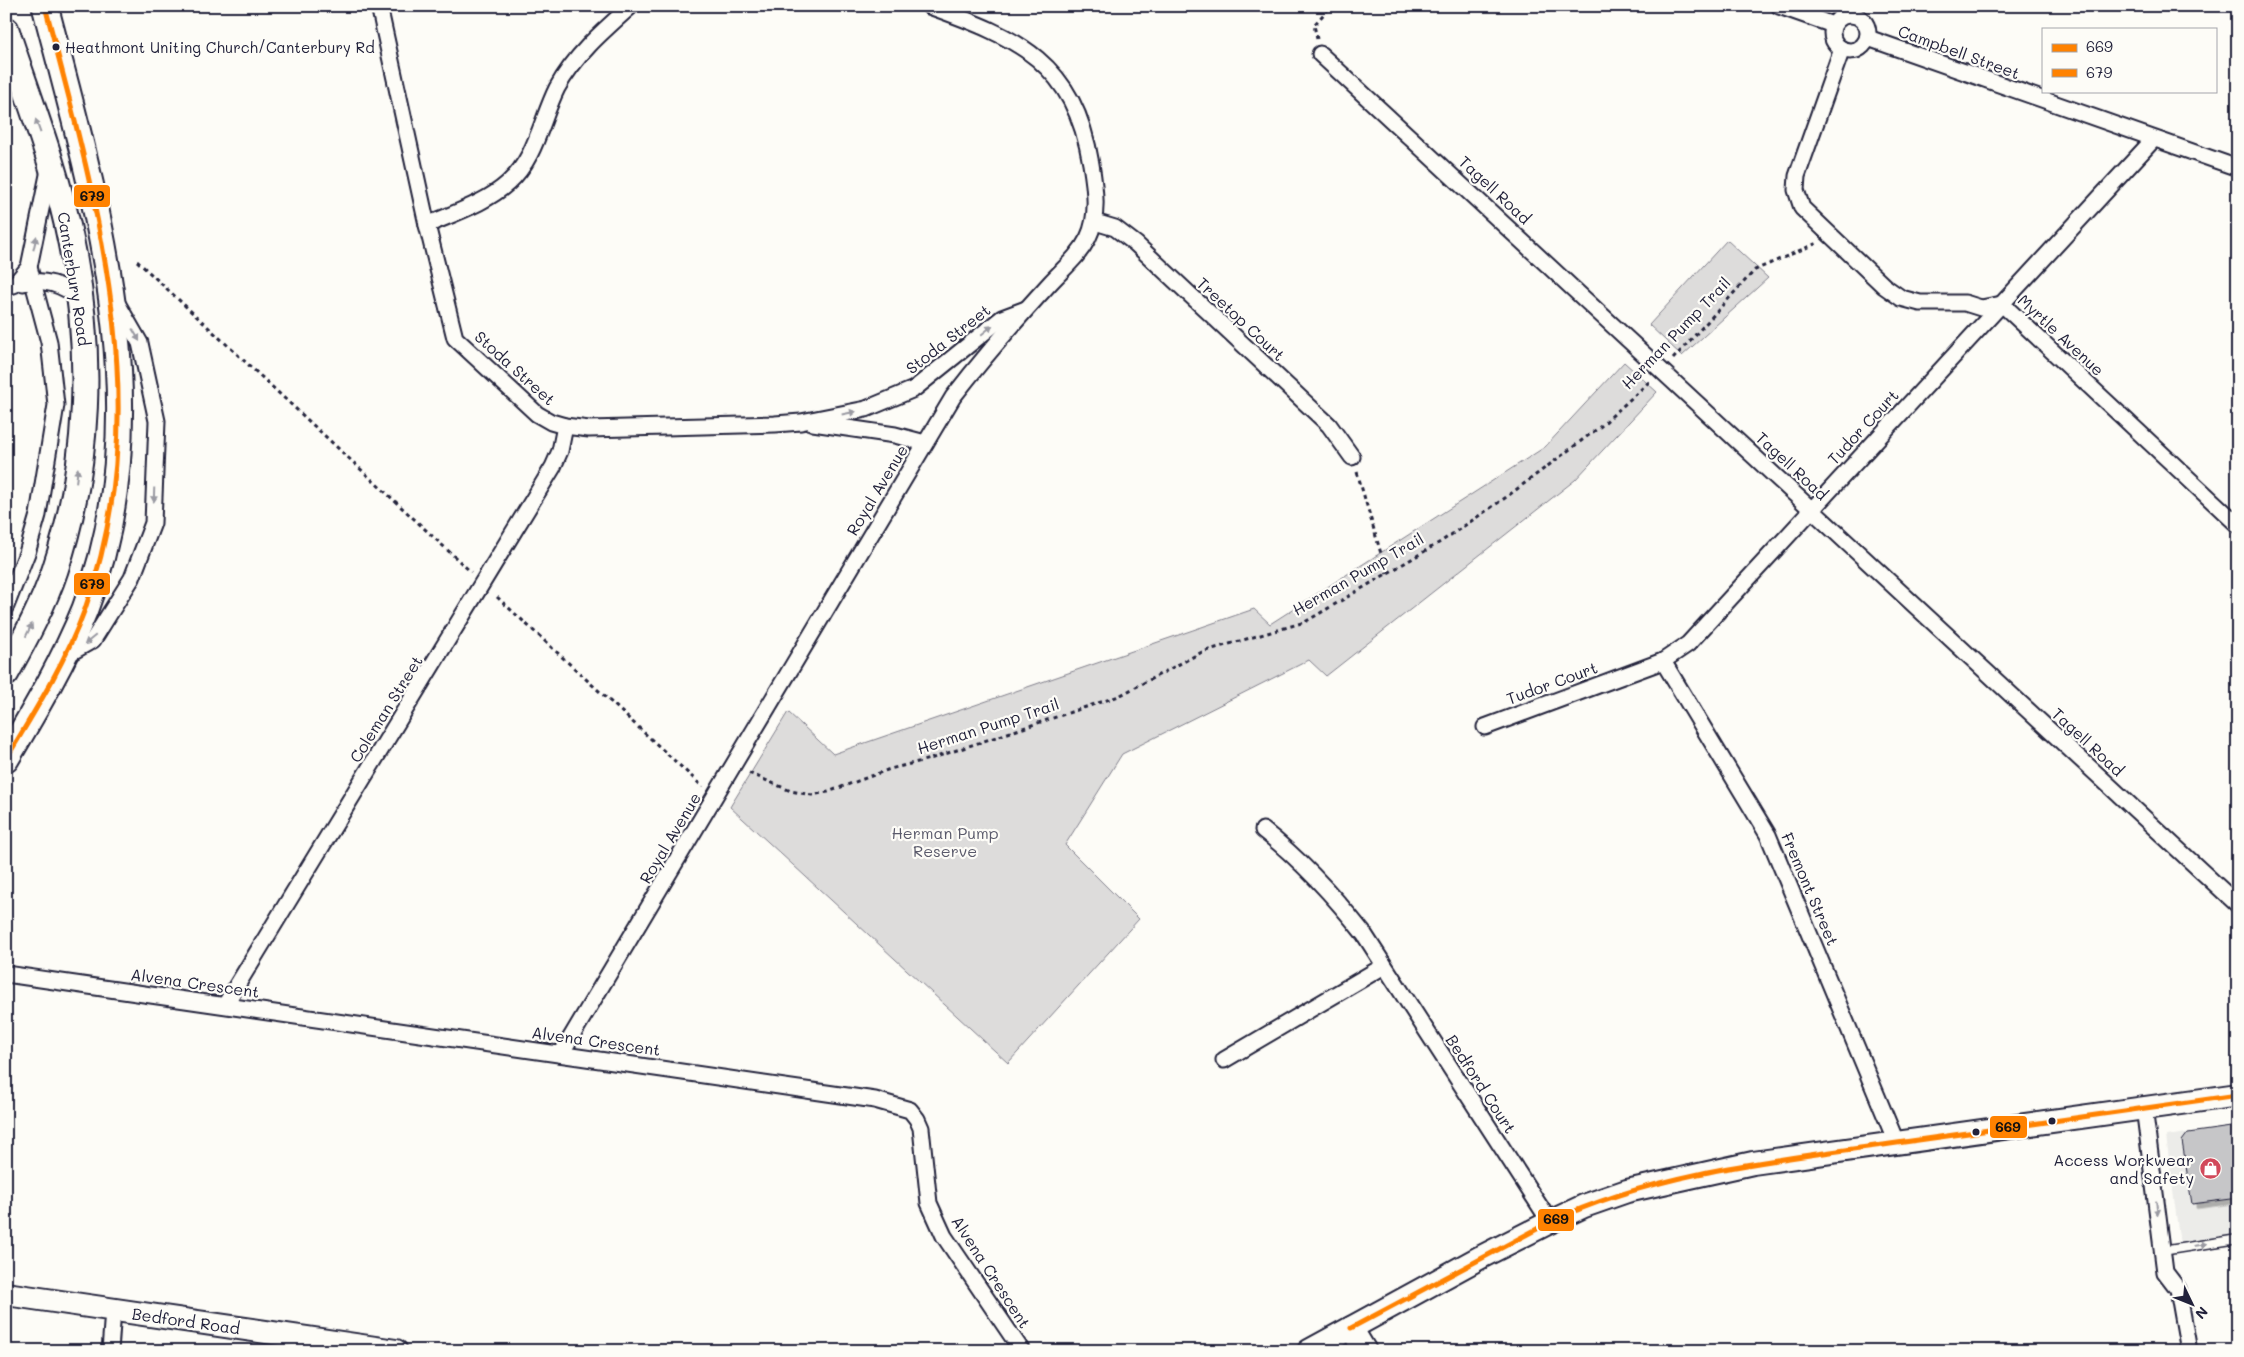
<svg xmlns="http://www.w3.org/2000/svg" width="2244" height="1357" viewBox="0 0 2244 1357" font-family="Mali,sans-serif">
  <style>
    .built { fill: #ecece9 }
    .green { fill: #dddcdb; stroke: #807f8b }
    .building { fill: #c6c6c8; stroke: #22223b; filter: url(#shadow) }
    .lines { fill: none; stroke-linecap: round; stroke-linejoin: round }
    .service-casing { stroke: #22223b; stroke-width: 11 }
    .minor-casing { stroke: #22223b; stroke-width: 19 }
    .secondary-casing { stroke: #22223b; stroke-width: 26 }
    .primary-casing { stroke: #22223b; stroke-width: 29 }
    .path { stroke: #22223b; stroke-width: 3; stroke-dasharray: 4 4; stroke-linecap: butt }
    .service { stroke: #fdfcf7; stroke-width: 8 }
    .minor { stroke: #fdfcf7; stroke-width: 15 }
    .secondary { stroke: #fdfcf7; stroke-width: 22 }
    .primary { stroke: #fdfcf7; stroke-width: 25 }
    .bus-1-casing { stroke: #fdfcf7; stroke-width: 9 }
    .bus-2-casing { stroke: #fdfcf7; stroke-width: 9 }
    .bus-1 { stroke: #ff8200; stroke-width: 5 }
    .bus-2 { stroke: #ff8200; stroke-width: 5 }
    .oneway { fill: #9a9aa2 }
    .bus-dot { fill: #22223b; stroke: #fdfcf7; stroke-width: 2 }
    .labels { text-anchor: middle; stroke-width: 4.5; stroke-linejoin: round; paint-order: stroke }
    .bus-label { font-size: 15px; fill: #22223b; stroke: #fdfcf7; text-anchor: start }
    .street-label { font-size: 16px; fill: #22223b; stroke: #fdfcf7 }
    .park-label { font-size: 16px; fill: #5a5a6b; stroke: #fdfcf7 }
    .poi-label { font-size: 16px; fill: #22223b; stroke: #fdfcf7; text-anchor: end }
    .line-badge { stroke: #fdfcf7; stroke-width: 2 }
    .pale-badge-label { font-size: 14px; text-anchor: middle; font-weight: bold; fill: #111 }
  </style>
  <defs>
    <filter id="shadow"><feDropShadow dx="4.5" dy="4.5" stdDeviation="0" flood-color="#0004"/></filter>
  </defs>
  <rect width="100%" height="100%" fill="#fdfcf7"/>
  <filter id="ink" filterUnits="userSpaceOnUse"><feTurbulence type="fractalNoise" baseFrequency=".02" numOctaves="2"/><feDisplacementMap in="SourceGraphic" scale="10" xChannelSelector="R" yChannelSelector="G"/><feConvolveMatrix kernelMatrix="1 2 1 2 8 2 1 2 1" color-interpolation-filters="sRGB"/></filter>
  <g filter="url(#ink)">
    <path class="built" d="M 2238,1126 L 2238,1245 L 2181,1253 L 2166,1136 Z"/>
    <g class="green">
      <path d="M 1727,240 L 1768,278 L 1682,356 L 1649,325 Z"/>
      <path d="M 1624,362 L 1657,392 L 1575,480 L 1326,676 L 1309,660 L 1122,754 L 1065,845 L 1139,919 L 1008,1063 L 730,807 L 788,712 L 833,754 L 1254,609 L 1270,624 L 1545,447 Z"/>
    </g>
    <path class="building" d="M 2238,1126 L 2238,1198 L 2192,1204 L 2182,1141 L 2188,1133 Z"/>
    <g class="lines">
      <defs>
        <path id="service" d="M 2162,1251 L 2238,1239"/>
        <g id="minor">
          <path d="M 379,6 L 427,225 L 455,338 L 537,414 L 551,422 L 565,426 L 589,429 L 775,424 L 801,422 L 866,409 L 914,389 L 1002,318 L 1026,309"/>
          <path d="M 1779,6 L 1833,25"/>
          <circle cx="1850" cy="33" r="18"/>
          <path d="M 1868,38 L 2238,168"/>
          <path d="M 1842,49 L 1797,176 L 1796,190 L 1802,208 L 1884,286 L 1901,298 L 1920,303 L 1965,303 L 1981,308 L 2002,304 L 2238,525"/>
          <path d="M 1320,54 L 2238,905"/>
          <path d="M 1095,222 L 1115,228 L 1136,244 L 1329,425 L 1352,457"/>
          <path d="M 427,225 C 454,213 486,203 508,183 C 536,158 541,120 557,88 C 575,55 603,31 631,6"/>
          <path d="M 23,283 C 45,278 62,285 80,298"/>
          <path d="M 14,285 L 29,267 L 49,170"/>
          <path d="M 813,423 L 895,435 L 925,443"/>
          <path d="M 6,606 L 27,553 L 38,515 L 56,405 L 49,342 L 29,267"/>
          <path d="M 65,656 L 93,640 L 132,578 L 153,523 L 157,421 L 140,343 L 117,303"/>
          <path d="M 1663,661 L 1768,835 L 1897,1144"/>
          <path d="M 1485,727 L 1663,661 L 1688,644 L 2153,140"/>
          <path d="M 1263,830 C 1301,860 1334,896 1364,934 L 1550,1222"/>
          <path d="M 6,974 L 875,1100 L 910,1110 L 917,1119 L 921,1128 L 929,1203 L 944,1236 L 1022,1351"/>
          <path d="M 225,1005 L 553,467 L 560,451 L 565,426"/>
          <path d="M 561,1054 L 953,397 C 984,357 1017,319 1051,282 C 1064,268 1079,256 1088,238 C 1099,216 1095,188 1091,164 C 1074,62 1019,38 929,6"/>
          <path d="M 1224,1060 L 1384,966"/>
          <path d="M 2144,1107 L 2165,1272 L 2178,1289 L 2189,1351"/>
          <path d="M 110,1351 L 113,1310"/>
        </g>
        <g id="secondary">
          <path d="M 6,1294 L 396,1351"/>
          <path d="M 1351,1328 L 1365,1351"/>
          <path d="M 1309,1351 L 1481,1257 L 1550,1222 L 1584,1206 L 1627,1191 L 1753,1163 L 2238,1095"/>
        </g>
        <g id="primary">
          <path d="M 6,30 C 29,100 57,170 71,242 C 93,351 90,465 55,570 C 43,606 24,640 6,673"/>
          <path d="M 6,759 C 34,712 65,659 85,609 C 161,411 96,201 45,6"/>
        </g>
      </defs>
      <use href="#service" class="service-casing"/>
      <use href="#minor" class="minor-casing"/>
      <use href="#secondary" class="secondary-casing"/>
      <use href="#primary" class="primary-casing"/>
      <g class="path">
        <path d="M 1317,39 L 1314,25 L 1331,6"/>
        <path d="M 137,261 L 471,572"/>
        <path d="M 1673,359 L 1755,270 L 1817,243"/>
        <path d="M 1357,472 L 1387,574"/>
        <path d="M 497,597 L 703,787"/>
        <path d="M 749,773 L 791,791 L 812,795 L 828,792 L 890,769 L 930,759 L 1119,696 L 1202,652 L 1305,622 L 1442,541 L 1505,498 L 1601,426 L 1650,381"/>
      </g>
      <use href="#service" class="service"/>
      <use href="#minor" class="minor"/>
      <use href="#secondary" class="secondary"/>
      <use href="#primary" class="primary"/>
      <defs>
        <path id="bus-1" d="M 1351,1328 L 1550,1222 C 1656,1172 1775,1160 1890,1144 C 2006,1128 2122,1111 2238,1095"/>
        <path id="bus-2" d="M 6,759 C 35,711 66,661 85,609 C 157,407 97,204 45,6"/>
      </defs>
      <use href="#bus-1" class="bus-1-casing"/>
      <use href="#bus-2" class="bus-2-casing"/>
      <use href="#bus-1" class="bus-1"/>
      <use href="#bus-2" class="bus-2"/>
    </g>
    <defs><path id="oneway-solid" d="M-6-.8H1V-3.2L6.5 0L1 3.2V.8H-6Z" transform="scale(1.25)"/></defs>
    <g class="oneway">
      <use href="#oneway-solid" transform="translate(38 126) rotate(-110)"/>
      <use href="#oneway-solid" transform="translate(35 243) rotate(-77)"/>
      <use href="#oneway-solid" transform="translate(987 330) rotate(-39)"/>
      <use href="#oneway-solid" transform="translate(136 335) rotate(60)"/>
      <use href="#oneway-solid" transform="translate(849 413) rotate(-11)"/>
      <use href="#oneway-solid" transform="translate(77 475) rotate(-83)"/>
      <use href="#oneway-solid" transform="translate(154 495) rotate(92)"/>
      <use href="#oneway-solid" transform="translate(29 630) rotate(-64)"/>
      <use href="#oneway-solid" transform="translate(90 640) rotate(140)"/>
      <use href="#oneway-solid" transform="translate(2157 1208) rotate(83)"/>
      <use href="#oneway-solid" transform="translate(2200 1245) rotate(-8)"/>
    </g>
  </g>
  <defs>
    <symbol id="shop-disc" viewBox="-11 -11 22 22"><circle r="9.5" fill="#d1495b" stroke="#fdfcf7"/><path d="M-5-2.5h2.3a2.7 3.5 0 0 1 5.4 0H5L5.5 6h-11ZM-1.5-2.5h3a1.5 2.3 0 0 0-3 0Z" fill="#fff"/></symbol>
  </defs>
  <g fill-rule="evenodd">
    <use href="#shop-disc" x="2198" y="1156" width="25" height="25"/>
  </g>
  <g class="bus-dot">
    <circle cx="56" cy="47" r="4.5"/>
    <circle cx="2052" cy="1121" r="4.5"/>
    <circle cx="1976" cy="1132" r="4.5"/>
  </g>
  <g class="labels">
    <g class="bus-label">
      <text x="65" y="53">Heathmont Uniting Church/Canterbury Rd</text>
    </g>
    <g class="street-label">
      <text transform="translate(1959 52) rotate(20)" y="6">Campbell Street</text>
      <text transform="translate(1495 190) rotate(43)" y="6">Tagell Road</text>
      <text transform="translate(74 279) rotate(81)" y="6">Canterbury Road</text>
      <text transform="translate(1241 319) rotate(43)" y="6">Treetop Court</text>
      <text transform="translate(1676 333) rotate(-46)" y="6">Herman Pump Trail</text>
      <text transform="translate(2061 335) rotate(43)" y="6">Myrtle Avenue</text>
      <text transform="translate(948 339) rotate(-38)" y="6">Stoda Street</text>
      <text transform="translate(515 368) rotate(42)" y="6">Stoda Street</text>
      <text transform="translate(1863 427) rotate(-47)" y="6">Tudor Court</text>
      <text transform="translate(1792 466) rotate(43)" y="6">Tagell Road</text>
      <text transform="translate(877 490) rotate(-59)" y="6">Royal Avenue</text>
      <text transform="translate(1358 574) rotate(-30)" y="6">Herman Pump Trail</text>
      <text transform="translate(1552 683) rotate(-20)" y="6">Tudor Court</text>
      <text transform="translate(386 709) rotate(-58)" y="6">Coleman Street</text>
      <text transform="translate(988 726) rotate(-18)" y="6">Herman Pump Trail</text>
      <text transform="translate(2088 742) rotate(43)" y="6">Tagell Road</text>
      <text transform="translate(670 838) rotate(-59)" y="6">Royal Avenue</text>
      <text transform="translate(1810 889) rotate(67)" y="6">Fremont Street</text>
      <text transform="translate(195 983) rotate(8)" y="6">Alvena Crescent</text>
      <text transform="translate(596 1041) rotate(8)" y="6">Alvena Crescent</text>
      <text transform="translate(1481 1084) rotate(57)" y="6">Bedford Court</text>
      <text transform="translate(991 1272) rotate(57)" y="6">Alvena Crescent</text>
      <text transform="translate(186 1321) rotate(8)" y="6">Bedford Road</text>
    </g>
    <g class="park-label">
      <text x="945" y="839">Herman Pump<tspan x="945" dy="18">Reserve</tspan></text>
    </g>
    <g class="poi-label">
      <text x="2194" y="1166">Access Workwear<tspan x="2194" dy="18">and Safety</tspan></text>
    </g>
  </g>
  <g class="line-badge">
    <rect x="73" y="184" width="38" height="24" rx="5" fill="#ff8200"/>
    <rect x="73" y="572" width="38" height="24" rx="5" fill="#ff8200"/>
    <rect x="1989" y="1115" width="39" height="24" rx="5" fill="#ff8200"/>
    <rect x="1537" y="1208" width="38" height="24" rx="5" fill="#ff8200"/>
  </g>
  <g class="pale-badge-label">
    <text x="92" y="201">679</text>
    <text x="92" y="589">679</text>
    <text x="2008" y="1132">669</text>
    <text x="1556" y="1224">669</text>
  </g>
  <rect width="2244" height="1357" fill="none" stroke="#fdfcf7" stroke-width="25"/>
  <rect x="12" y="12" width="2219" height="1332" fill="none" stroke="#22223b" stroke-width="2" filter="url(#ink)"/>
  <rect x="2042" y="28" width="175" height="65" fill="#fdfcf7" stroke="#a5a5ac"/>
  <rect x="2052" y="44" width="25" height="8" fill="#ff8200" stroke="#a5a5ac"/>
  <text x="2086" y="52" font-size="15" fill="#22223b">669</text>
  <rect x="2052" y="69" width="25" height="8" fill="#ff8200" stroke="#a5a5ac"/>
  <text x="2086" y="78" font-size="15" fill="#22223b">679</text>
  <g transform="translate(2192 1304) rotate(133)" stroke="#fdfcf7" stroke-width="4" paint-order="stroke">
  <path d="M0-4L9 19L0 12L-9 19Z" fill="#22223b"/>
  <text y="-8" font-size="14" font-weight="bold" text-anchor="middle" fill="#22223b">N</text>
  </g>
</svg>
